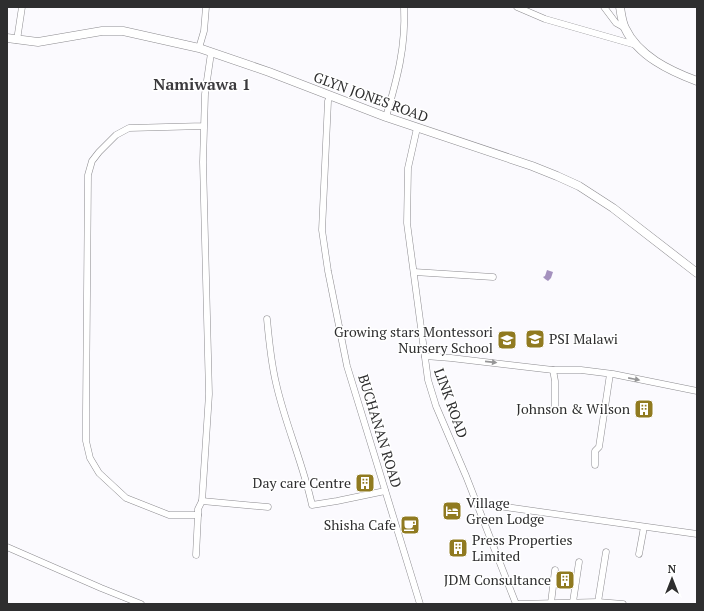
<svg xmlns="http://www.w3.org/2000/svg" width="704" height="611" viewBox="0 0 704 611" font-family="'PT Serif',serif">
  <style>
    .water { fill: #a491be }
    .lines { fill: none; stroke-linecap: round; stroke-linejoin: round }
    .minor-casing { stroke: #8c8b8f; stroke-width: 7 }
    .tertiary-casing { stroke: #8c8b8f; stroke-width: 9 }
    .minor { stroke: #fff; stroke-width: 6 }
    .tertiary { stroke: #fff; stroke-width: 8 }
    .oneway { fill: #969697 }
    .labels { text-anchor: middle; stroke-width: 3; stroke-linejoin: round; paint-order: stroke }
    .street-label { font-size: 14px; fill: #2e2e2f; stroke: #fff }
    .poi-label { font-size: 14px; fill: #2e2e2f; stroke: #fff; text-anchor: end }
    .quarter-label { font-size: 16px; font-weight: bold; fill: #3b3a3d; stroke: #fff }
  </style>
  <rect width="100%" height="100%" fill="#fbfafe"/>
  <path class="water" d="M 547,270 L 553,272 L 551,278 L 548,281 L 545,279 L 543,277 L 545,276 Z"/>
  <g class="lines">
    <defs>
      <g id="minor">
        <path d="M 517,7 L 545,19 L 636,45"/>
        <path d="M 604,7 L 616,23 L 625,28"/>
        <path d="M 17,40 L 22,7"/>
        <path d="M 199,48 L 204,31 L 206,7"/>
        <path d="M 330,96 L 328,101 L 322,230 L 328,271 L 347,366 L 420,604"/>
        <path d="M 386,117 C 397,79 406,47 404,7"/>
        <path d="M 204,126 L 129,128 L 116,135 L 99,152 L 92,161 L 88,175 L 86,413 L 86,441 L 90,458 L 99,473 L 126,498 L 169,515 L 198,515 L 198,509 L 202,501 L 209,394 L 203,162 L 205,94 L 211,53"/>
        <path d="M 417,128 L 408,168 L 407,223 L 428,380 L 436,406 L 466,476 L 516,604"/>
        <path d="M 414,272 L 493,277"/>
        <path d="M 267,319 C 269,341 271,362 276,383 C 285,424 303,463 312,505 L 337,501 L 385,491"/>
        <path d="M 425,356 L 451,358 L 553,370 L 581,370 L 613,374 L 697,391"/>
        <path d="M 553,370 L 555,381 L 555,408"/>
        <path d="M 595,465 L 595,451 L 599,447 L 610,374"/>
        <path d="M 202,501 L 268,507"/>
        <path d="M 477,503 L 697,534"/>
        <path d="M 7,547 L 101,588 L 141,604"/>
        <path d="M 639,554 L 644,527"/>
        <path d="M 196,555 L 198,515"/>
        <path d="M 573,602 L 579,562"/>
        <path d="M 598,602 L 606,552"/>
        <path d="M 551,603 L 555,570"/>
        <path d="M 518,604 L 598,602 L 623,604"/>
      </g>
      <g id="tertiary">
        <path d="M 620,7 C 621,14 622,22 625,28 C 638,56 670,71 697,81"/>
        <path d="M 7,38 L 38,42 L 102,31 L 123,31 L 199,48 L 269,72 L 386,117 L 532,166 L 557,176 L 579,186 L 613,208 L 697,273"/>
      </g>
    </defs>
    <use href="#minor" class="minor-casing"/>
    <use href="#tertiary" class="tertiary-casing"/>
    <use href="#minor" class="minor"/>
    <use href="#tertiary" class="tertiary"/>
  </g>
  <defs><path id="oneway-solid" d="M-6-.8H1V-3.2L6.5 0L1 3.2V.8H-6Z"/></defs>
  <g class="oneway">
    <use href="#oneway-solid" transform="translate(491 362) rotate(6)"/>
    <use href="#oneway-solid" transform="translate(634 379) rotate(11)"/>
  </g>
  <defs>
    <symbol id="school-square" viewBox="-11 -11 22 22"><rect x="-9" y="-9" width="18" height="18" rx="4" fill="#907a20" stroke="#fff"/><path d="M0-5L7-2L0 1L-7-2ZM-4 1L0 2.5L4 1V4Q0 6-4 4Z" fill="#fff"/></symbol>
    <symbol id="building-square" viewBox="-11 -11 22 22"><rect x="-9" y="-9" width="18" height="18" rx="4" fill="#907a20" stroke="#fff"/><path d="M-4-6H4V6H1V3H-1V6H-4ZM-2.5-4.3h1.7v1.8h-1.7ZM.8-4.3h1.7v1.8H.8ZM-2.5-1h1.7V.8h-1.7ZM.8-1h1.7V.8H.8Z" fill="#fff"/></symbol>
    <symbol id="hotel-square" viewBox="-11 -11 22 22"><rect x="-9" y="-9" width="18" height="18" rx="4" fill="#907a20" stroke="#fff"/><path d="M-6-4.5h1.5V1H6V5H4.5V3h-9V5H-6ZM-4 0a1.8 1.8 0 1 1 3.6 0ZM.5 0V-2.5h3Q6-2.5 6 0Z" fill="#fff"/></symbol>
    <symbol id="cafe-square" viewBox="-11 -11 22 22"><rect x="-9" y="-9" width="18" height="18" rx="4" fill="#907a20" stroke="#fff"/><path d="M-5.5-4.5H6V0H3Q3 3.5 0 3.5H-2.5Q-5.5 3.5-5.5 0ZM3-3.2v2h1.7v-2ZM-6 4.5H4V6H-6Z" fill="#fff"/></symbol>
  </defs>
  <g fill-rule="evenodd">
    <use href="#school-square" x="524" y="328" width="22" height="22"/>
    <use href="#school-square" x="496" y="329" width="22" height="22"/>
    <use href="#building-square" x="633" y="398" width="22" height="22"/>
    <use href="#building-square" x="354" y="472" width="22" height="22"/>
    <use href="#hotel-square" x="441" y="500" width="22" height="22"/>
    <use href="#cafe-square" x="399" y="514" width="22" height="22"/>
    <use href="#building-square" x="447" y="537" width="22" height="22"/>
    <use href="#building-square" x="554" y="569" width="22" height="22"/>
  </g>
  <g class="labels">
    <g class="street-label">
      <text transform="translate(371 97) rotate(20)" y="5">GLYN JONES ROAD</text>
      <text transform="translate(451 403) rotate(70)" y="5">LINK ROAD</text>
      <text transform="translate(380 431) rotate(73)" y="5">BUCHANAN ROAD</text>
    </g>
    <g class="poi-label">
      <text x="493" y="337">Growing stars Montessori<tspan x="493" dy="16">Nursery School</tspan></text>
      <text x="549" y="344" text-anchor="start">PSI Malawi</text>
      <text x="630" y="414">Johnson &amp; Wilson</text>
      <text x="351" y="488">Day care Centre</text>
      <text x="466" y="508" text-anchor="start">Village<tspan x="466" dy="16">Green Lodge</tspan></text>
      <text x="396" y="530">Shisha Cafe</text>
      <text x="472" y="545" text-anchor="start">Press Properties<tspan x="472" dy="16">Limited</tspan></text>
      <text x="551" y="585">JDM Consultance</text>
    </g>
    <g class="quarter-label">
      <text x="202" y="90">Namiwawa 1</text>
    </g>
  </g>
  <rect width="704" height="611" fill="none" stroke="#2e2e2f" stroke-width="16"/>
  <g transform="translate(672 579)" stroke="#ffffff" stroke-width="3" paint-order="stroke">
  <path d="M0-3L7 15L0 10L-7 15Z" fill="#2e2e2f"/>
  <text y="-6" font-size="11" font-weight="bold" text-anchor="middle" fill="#2e2e2f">N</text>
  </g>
</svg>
